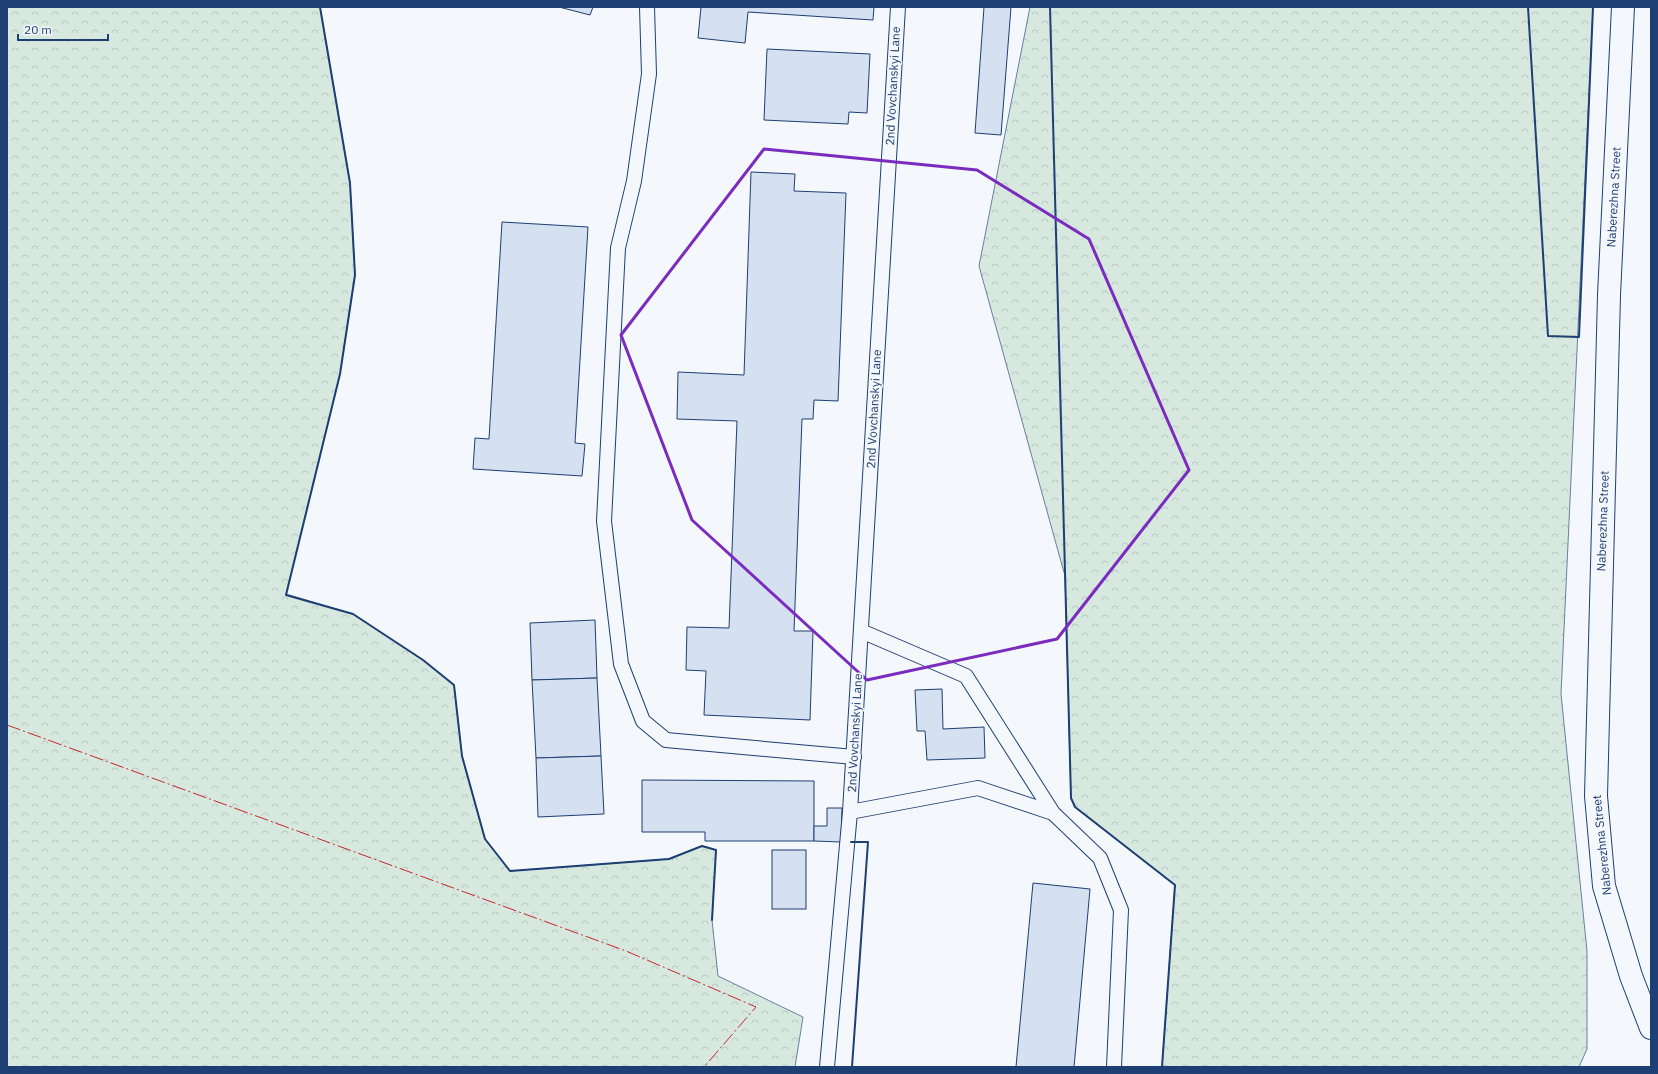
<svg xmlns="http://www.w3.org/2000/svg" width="1658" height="1074" viewBox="0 0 1658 1074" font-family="'IBM Plex Sans',sans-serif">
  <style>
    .forest { fill: url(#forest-crowns); stroke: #687fa3 }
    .building { fill: #d5e0f0; stroke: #1d3f73 }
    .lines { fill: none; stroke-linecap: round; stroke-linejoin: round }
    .service-casing { stroke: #1d3f73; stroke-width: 16 }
    .tertiary-casing { stroke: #1d3f73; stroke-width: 24 }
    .service { stroke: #f4f7fb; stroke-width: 14 }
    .tertiary { stroke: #f4f7fb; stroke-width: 22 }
    .wall { stroke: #1d3f73; stroke-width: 2 }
    .power { stroke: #c62828; stroke-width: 1; stroke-dasharray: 14 3 2 3; stroke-linecap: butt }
    .marked { fill: none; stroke: #7b2cbf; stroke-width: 3; stroke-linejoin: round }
    .labels { text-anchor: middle; stroke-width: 3; stroke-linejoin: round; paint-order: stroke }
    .street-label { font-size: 12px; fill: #1d3f73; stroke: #f4f7fb }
  </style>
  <defs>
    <pattern id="forest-crowns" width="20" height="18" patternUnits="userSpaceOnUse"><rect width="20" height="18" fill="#d7e8df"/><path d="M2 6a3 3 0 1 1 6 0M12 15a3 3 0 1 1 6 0" fill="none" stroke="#b8c8c3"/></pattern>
  </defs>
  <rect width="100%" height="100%" fill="#f4f7fb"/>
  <g class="forest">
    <path d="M 7,7 L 320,7 L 350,183 L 355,275 L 340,374 L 286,594 L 353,614 L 423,660 L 454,685 L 462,756 L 485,839 L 510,871 L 669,859 L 702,846 L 716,850 L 712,920 L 718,976 L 803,1017 L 795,1067 L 7,1067 Z"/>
    <path d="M 1030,7 L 1593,7 L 1561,694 L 1587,951 L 1587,1049 L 1579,1067 L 1162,1067 L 1175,885 L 1075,807 L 1071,798 L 1065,576 L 979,266 Z"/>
  </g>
  <g class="building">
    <path d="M 559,7 L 593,7 L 590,15 Z"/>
    <path d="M 701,7 L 874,7 L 873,20 L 748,12 L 745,43 L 698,38 Z"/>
    <path d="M 984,7 L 1011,7 L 1001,135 L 975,133 Z"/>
    <path d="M 767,49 L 870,54 L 867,113 L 849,112 L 848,124 L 764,120 Z"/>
    <path d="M 751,172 L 795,174 L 794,191 L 846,193 L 838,401 L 814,400 L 813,419 L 802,419 L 794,631 L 813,631 L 810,720 L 704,715 L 706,671 L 686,670 L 687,627 L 729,628 L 737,421 L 677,419 L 678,372 L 744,375 Z"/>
    <path d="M 502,222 L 588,227 L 575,443 L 585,444 L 582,476 L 473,469 L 475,438 L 489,439 Z"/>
    <path d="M 595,620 L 597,678 L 532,680 L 530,623 Z"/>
    <path d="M 597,678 L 601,756 L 536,758 L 532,680 Z"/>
    <path d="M 942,689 L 943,729 L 984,727 L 985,758 L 927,760 L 925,731 L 917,731 L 915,690 Z"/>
    <path d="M 601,756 L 604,814 L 538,817 L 536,758 Z"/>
    <path d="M 642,780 L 814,781 L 814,841 L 705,841 L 705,832 L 642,832 Z"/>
    <path d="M 827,808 L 842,808 L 841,842 L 814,841 L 814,826 L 827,826 Z"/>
    <rect x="772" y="850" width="34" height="59"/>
    <path d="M 1033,883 L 1090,889 L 1074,1067 L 1016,1067 Z"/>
  </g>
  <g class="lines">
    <defs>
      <g id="service">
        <path d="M 647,7 L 649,74 L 634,181 L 618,248 L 604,521 L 621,664 L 643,721 L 666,740 L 854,757"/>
        <path d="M 861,631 L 966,676 L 1053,813"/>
        <path d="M 850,812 L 978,788 L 1053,813 L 1100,858 L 1121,910 L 1114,1067"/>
        <path d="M 827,1067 L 850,812 L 898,7"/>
      </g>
      <path id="tertiary" d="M 1623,7 L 1609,295 L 1596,796 L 1604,886 L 1631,976 L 1651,1028"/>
    </defs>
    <use href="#service" class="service-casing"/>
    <use href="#tertiary" class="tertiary-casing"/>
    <use href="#service" class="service"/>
    <use href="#tertiary" class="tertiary"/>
    <g class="wall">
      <path d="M 320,7 L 350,183 L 355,275 L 340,374 L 286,595 L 353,614 L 423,660 L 454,685 L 462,756 L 485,839 L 510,871 L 669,859 L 702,846 L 716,850 L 712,920"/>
      <path d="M 1050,7 L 1071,798 L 1075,807 L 1175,885 L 1162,1067"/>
      <path d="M 1528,7 L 1548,336 L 1579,337 L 1593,7"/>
      <path d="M 851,842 L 868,842 L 852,1067"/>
    </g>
    <path class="power" d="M 7,725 L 626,951 L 756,1007 L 704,1067"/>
  </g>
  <path class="marked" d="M 764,149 L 977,170 L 1089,239 L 1189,470 L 1057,639 L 867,680 L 692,520 L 621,335 Z"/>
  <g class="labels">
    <g class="street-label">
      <text transform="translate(893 86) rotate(-87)" y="4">2nd Vovchanskyi Lane</text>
      <text transform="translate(1614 197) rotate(-87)" y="4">Naberezhna Street</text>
      <text transform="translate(874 409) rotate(-87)" y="4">2nd Vovchanskyi Lane</text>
      <text transform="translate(1603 521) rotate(-88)" y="4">Naberezhna Street</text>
      <text transform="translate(855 733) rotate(-87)" y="4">2nd Vovchanskyi Lane</text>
      <text transform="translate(1602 845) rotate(-96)" y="4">Naberezhna Street</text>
    </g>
  </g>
  <rect width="1658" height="1074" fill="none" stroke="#1d3f73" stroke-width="16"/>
  <path d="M18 34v6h90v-6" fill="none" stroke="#1d3f73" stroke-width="2"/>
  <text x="24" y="34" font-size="12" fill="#1d3f73" stroke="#f4f7fb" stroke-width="3" paint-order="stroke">20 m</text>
</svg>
